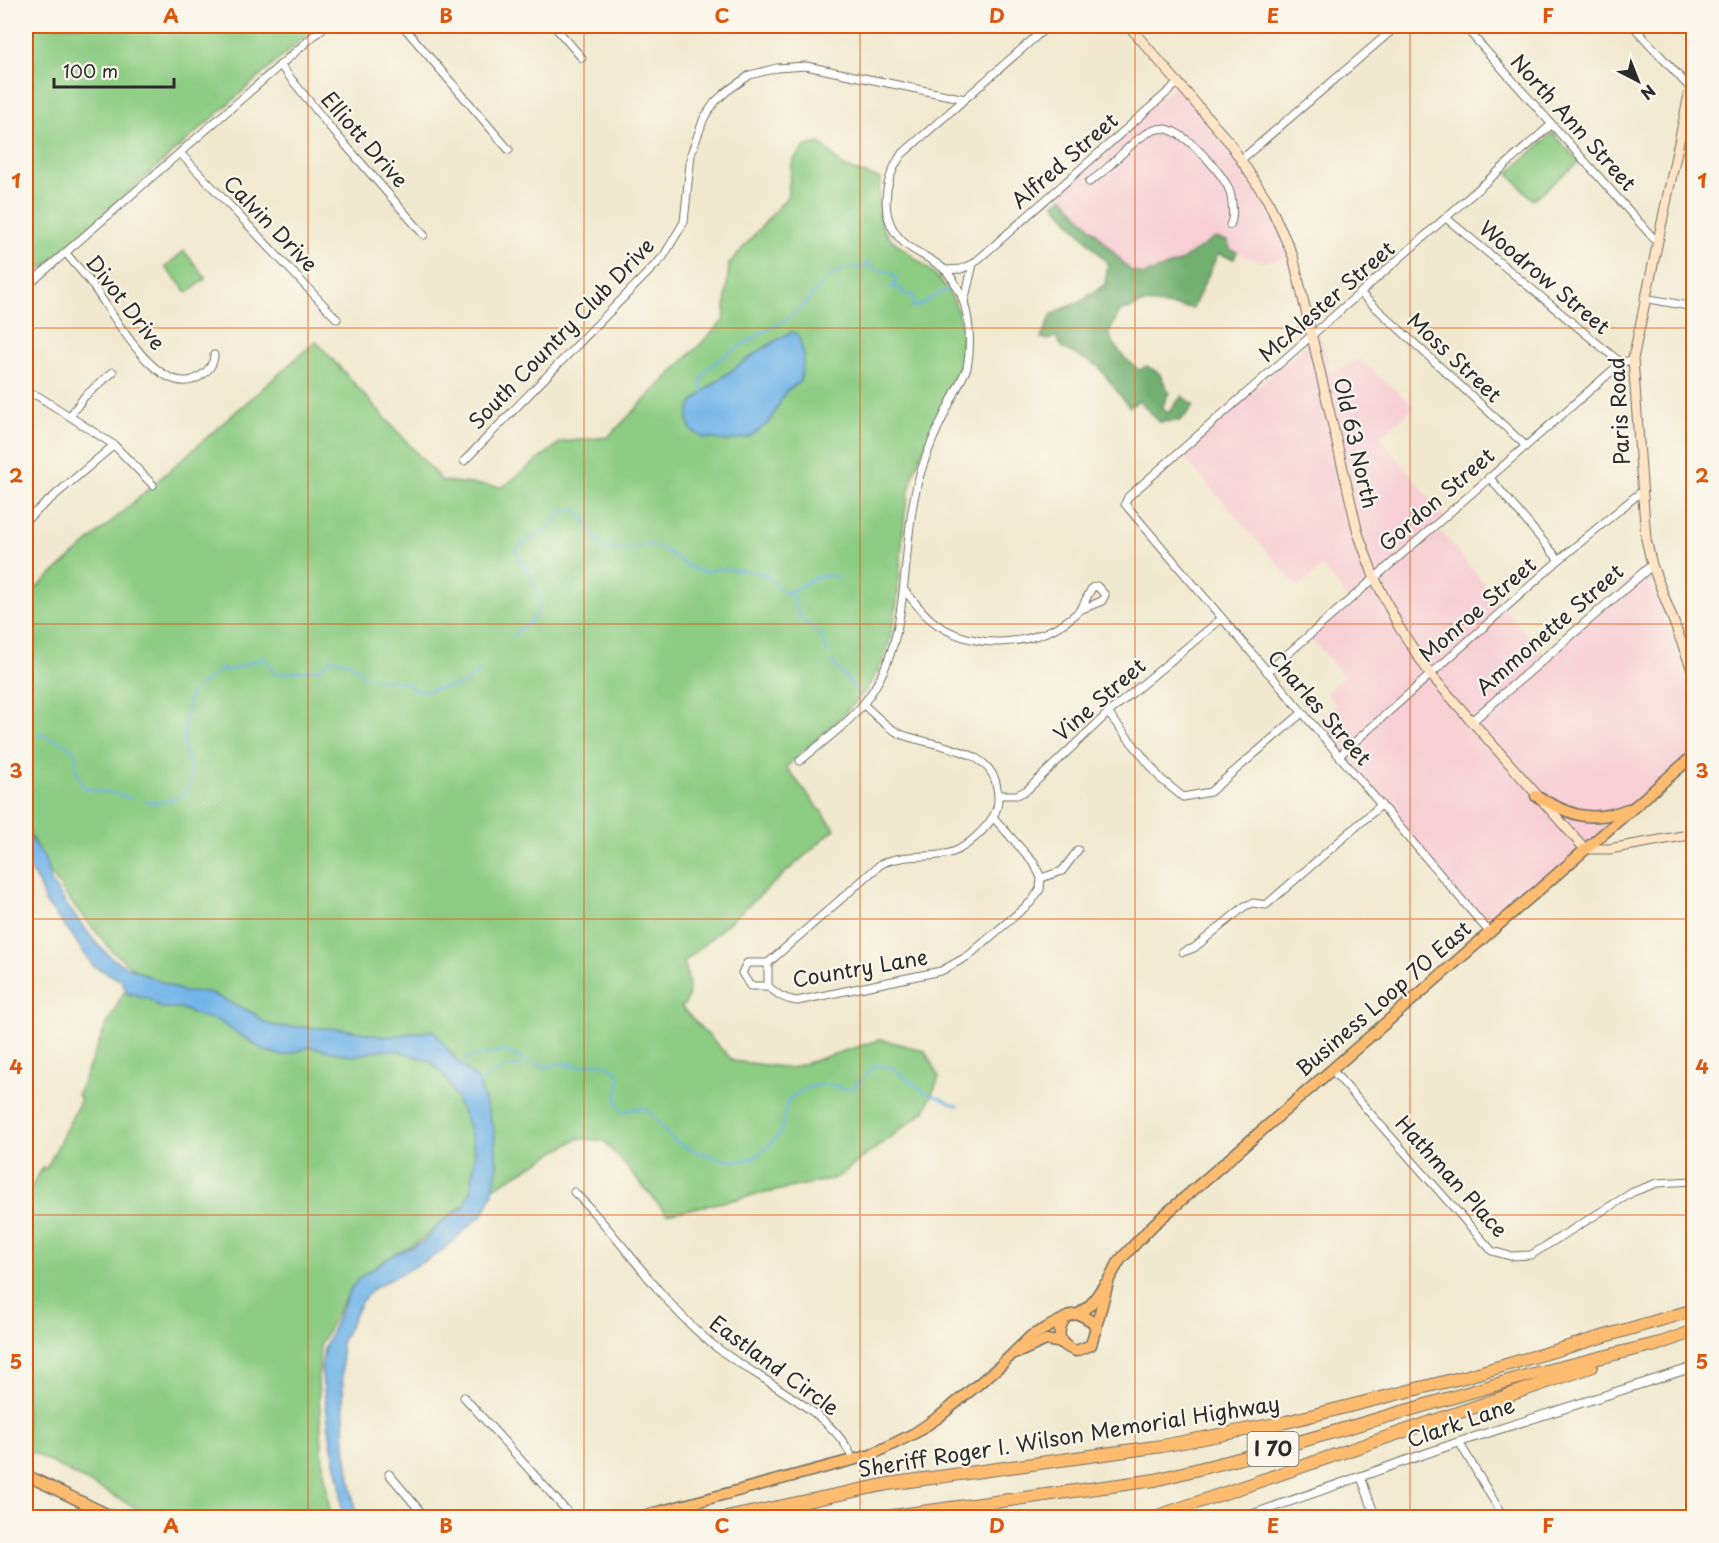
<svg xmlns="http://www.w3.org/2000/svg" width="1719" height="1543" viewBox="0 0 1719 1543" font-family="'Playpen Sans',sans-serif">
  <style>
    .built { fill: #f7cfd4 }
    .green { fill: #8dcc83; stroke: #5c7c57; stroke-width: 1.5 }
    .forest { fill: #72b071; stroke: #4e6e4e; stroke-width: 1.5 }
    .water { fill: #73b5e8; stroke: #4f708a; stroke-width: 1.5 }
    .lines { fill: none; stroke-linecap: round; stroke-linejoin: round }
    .stream { stroke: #73b5e8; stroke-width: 2 }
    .minor-casing { stroke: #706e64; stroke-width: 9 }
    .tertiary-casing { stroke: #706e64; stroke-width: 10 }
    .secondary-casing { stroke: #706e64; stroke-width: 11 }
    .primary-casing { stroke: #706e64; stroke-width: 13 }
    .motorway-casing { stroke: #706e64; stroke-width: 14 }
    .minor { stroke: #fff; stroke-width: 7 }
    .tertiary { stroke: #fff; stroke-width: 8 }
    .secondary { stroke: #ffe4c6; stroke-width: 9 }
    .primary { stroke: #febc70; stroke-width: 10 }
    .motorway { stroke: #febc70; stroke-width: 12 }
    .grid { fill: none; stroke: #df570e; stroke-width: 1.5; stroke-opacity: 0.55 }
    .labels { text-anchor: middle; stroke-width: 4.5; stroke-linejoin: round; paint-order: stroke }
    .shield { fill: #fbf7ec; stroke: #696865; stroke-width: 1.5 }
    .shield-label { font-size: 20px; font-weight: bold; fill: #2b2b2b }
    .street-label { font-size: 21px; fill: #2b2b2b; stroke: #fbf7ec }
    .neatline { fill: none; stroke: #df570e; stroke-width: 2 }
    .grid-label { font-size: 20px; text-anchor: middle; font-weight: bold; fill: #df570e }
  </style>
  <rect width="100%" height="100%" fill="#fbf7ec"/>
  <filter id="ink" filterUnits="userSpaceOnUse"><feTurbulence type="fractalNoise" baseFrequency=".0167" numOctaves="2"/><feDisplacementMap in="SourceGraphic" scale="12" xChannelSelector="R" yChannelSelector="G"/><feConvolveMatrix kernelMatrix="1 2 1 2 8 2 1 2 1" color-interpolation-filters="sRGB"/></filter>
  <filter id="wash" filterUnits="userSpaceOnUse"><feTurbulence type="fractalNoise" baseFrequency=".008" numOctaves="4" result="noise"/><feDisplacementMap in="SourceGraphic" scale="24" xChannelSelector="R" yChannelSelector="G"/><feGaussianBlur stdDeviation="1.35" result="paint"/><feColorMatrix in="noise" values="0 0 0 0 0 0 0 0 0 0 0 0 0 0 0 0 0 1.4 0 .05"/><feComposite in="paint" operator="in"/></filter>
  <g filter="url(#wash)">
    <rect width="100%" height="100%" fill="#f1e9cf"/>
    <g class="built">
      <path d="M 1179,82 L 1242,159 L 1293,256 L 1263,262 L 1231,250 L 1215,238 L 1179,262 L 1143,275 L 1130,270 L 1057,190 Z"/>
      <path d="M 1320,332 L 1330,373 L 1359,359 L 1415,407 L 1380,437 L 1445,517 L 1436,526 L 1545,657 L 1645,566 L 1693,694 L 1693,752 L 1490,931 L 1315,724 L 1336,705 L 1326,693 L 1344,676 L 1310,637 L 1350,600 L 1322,567 L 1298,587 L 1181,454 Z"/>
    </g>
    <g class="green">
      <path d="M 26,26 L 317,26 L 26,282 Z"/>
      <path d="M 1553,133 L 1579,162 L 1533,200 L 1508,173 Z"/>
      <path d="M 820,143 L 844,167 L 880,179 C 879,195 876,217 885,232 C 890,239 899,246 906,251 C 929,269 951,284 959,315 C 975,371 930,422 914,473 C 892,539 911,624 870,684 C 851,712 811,743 786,767 L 835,829 L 684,962 C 687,976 695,998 681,1007 L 733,1061 L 791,1068 L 881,1039 L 925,1051 L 939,1077 L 925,1111 L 836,1178 L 667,1214 L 604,1141 L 579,1138 L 456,1210 L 424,1238 L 366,1273 L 344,1300 L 320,1345 L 318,1379 L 323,1464 L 331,1517 L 153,1517 L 26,1449 L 26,1197 L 43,1167 L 46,1169 L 81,1099 L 77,1095 L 106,1026 L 124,992 L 132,996 L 143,976 L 112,951 L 69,899 L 40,860 L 27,824 L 26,597 L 316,341 L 442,481 L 503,487 L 561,442 L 608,437 L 724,320 L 729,264 L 787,197 L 793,160 L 806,146 Z"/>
      <path d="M 184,251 L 206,278 L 188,293 L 165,267 Z"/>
    </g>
    <path class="forest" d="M 1063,197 L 1130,270 L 1143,275 L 1179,262 L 1215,238 L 1227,241 L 1231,250 L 1237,252 L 1234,259 L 1218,254 L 1193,308 L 1143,303 L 1128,310 L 1120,311 L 1109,334 C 1116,350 1125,359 1139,370 L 1147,366 L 1159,373 L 1169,392 L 1162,408 L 1168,413 L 1182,396 L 1194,406 L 1180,421 L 1159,422 L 1139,401 L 1129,407 L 1098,366 L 1062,348 L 1056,336 L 1049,340 L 1041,338 L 1052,314 L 1083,300 L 1105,284 L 1108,264 L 1054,204 Z"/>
    <g class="water">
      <path d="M 792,332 L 798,334 L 804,356 L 800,382 L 786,391 L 769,423 L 749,437 L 728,441 L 704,438 L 692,431 C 687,423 687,413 692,404 C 701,389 774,340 792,332 Z"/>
      <path d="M 26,831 L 45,859 L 51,882 L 68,907 L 97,944 L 113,959 L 126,966 L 184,992 L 208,992 L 253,1013 L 265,1023 L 277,1026 L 344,1029 L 385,1037 L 433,1030 L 459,1063 L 478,1080 L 494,1130 L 497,1166 L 493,1192 L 484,1213 L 438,1254 L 374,1288 L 361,1302 L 341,1343 L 345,1446 L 356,1517 L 342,1517 L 340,1483 L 332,1448 L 321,1369 L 324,1348 L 350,1290 L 359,1278 L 393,1255 L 423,1242 L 444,1220 L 464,1207 L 471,1190 L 475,1152 L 468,1123 L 446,1078 L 430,1061 L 398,1051 L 381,1050 L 353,1056 L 310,1047 L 283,1056 L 265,1051 L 217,1020 L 199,1016 L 180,1008 L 161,1008 L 149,999 L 126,992 L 122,981 L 92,965 L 70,932 L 45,902 L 39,885 L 26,862 Z"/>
    </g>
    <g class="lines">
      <g class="stream">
        <path d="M 846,269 L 863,267 L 867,263 L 879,271 L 890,272 L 897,279 L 894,286"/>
        <path d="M 829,277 L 842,270"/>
        <path d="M 889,287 L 903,289 L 902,294 L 913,295 L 913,307 C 926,306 934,292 948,290"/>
        <path d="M 705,394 C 702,389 699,383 702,377 C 713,356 774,329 794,314 C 805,305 815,291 825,280"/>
        <path d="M 789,592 L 819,576 L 838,576"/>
        <path d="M 513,636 C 518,630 525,627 531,621 C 554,599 522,571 516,549 L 554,523 L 562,513 L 572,508 C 589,516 591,543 607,548 C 629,555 642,542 652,545 C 670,549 683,567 700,571 C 706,573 712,570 718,569 C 727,569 761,572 768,575 L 778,589 L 791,594 L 799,616 L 821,636 L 828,653"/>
        <path d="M 832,661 L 859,694"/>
        <path d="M 38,734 C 53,741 67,740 77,755 C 75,769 76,775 84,787 C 99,794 117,790 131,799"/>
        <path d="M 145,801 C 165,805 194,798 191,771 C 190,762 184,754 184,745 C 183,727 187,711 190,694 L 223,668 L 227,671 L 265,658 L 275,674 L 320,669 L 331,659 C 350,661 354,664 365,677 L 408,683 L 413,689 L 426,691 L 464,684 L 480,671"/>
        <path d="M 530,1063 L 546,1067 L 563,1062 L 570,1068 L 571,1062 L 578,1067 C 596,1062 606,1060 620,1075 L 616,1100 L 622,1112 L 643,1107 C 655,1115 661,1128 671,1138 C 683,1149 734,1166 749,1159 C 760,1155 771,1144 778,1136 C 787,1125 781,1107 790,1098 C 805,1087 827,1078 842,1089 L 853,1088 L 875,1065 L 891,1067 L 925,1092 L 958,1106"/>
        <path d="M 459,1064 L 469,1057 L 504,1051 L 526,1060"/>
        <path d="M 477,1084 L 502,1068 L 525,1065"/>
      </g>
    </g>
  </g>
  <g filter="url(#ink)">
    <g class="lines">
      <defs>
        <g id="minor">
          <path d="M 403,26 L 509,150"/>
          <path d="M 554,26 L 582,58"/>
          <path d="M 1464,26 L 1656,241"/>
          <path d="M 1633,26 L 1690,88"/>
          <path d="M 280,65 L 329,126 L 424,235"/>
          <path d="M 1683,120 L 1694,123"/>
          <path d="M 180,153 L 337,319"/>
          <path d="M 1242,159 L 1397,26"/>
          <path d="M 1089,182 C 1111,170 1134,134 1158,129 C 1180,124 1217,168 1227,185 C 1232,194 1235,217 1230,225"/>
          <path d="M 1446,218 L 1621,363"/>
          <path d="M 66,253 C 75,265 87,276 95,289 C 114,315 159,401 199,377 C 207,372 214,365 214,355"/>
          <path d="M 946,270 L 961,269 L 973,264 L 1179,82"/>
          <path d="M 26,287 L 325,26"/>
          <path d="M 1361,294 L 1526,446"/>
          <path d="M 1644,298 L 1694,307"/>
          <path d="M 964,302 L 973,264"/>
          <path d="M 26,393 L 38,396 L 114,445 L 153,485"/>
          <path d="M 70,416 L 84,397 L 113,372"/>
          <path d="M 464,461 L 663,257 L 684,222 L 691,154 L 704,118 L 715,102 L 727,91 L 750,75 L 777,68 L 806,66 L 965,99"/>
          <path d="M 1489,477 L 1559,560"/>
          <path d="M 26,520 L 114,445"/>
          <path d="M 905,591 C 913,600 921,611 930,619 C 971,654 1042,647 1079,611 C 1085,605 1087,594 1093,587 L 1097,586 L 1105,595 L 1102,601 L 1082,609"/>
          <path d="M 1267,672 L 1621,363 L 1633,359"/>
          <path d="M 863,704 C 875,715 888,729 903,735 C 935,747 991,747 997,788 C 999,797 998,807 994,815 C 987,828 967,847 953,852 C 930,860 907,852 881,864 L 768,963 L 768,986 C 778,995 784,999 797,1001 L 941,971 L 968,956 L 1032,901 L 1040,889 L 1041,878 L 1034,863 L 993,817"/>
          <path d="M 1108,713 L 1161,779 L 1183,797 L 1210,792 L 1302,713"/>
          <path d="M 1339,756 L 1559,560 L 1642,491"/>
          <path d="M 800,761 C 821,743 847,725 864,703 C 912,642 900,565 915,494 C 924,450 948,408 967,368 C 973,336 969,297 947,272 C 937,261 920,255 908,246 C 878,223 882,184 901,155 L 1048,26"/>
          <path d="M 998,795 L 1017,795 L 1027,790 L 1108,713 L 1221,619"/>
          <path d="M 1041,878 L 1062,871 L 1078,850"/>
          <path d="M 1490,933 L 1125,504 L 1128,497 L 1551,125"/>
          <path d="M 1183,952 L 1194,948 L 1245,906 L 1253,903 L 1266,905 L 1381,805"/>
          <path d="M 768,963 L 747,963 L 742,973 L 750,986 L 768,986"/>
          <path d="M 1332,1070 L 1492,1251 L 1510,1256 L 1531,1255 L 1633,1192 L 1657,1183 L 1694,1181"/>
          <path d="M 574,1192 C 623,1239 659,1301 712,1344 C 751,1376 839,1414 853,1461"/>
          <path d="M 464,1397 L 573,1518"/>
          <path d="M 1459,1442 L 1504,1518"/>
          <path d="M 389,1474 L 426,1518"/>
          <path d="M 1361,1477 L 1376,1518"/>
          <path d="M 1690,1518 L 1694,1514"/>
        </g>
        <g id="tertiary">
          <path d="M 1471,722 L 1652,565"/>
          <path d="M 1242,1518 L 1459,1442 L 1694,1367"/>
        </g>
        <g id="secondary">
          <path d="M 1129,26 L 1229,142 L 1268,201 L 1293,256 L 1358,533 L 1374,577 L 1399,627 L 1430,674 L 1585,849 L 1609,849 L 1694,834"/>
          <path d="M 1694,71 L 1633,359 L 1646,539 L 1652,565 L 1694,675"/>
        </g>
        <g id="primary">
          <path d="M 1536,796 C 1570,815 1590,824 1628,809"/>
          <path d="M 1079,1314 L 1091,1304 L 1105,1284"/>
          <path d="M 1064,1320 C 1055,1334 1060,1346 1076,1351 L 1091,1345 L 1109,1279 L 1120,1260 L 1153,1225 L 1694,755"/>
          <path d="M 1019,1352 L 1046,1340 L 1062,1343"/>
          <path d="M 26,1475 L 115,1518"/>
          <path d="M 636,1518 L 871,1455 L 915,1433 L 940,1416 L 1000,1366 L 1031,1336 L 1071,1315 L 1079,1314 L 1093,1322 L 1096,1330"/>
        </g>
        <g id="motorway">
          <path d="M 1653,1346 L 1694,1331"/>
          <path d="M 726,1518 L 888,1484 L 1162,1446 L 1286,1422 L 1468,1376 L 1694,1310"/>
          <path d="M 878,1518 L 1155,1480 L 1254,1455 L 1529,1375 L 1660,1343"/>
          <path d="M 1152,1518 L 1591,1367"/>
        </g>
      </defs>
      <use href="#minor" class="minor-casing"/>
      <use href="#tertiary" class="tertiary-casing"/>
      <use href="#secondary" class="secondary-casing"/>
      <use href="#primary" class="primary-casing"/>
      <use href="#motorway" class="motorway-casing"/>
      <use href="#minor" class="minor"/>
      <use href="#tertiary" class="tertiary"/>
      <use href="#secondary" class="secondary"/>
      <use href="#primary" class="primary"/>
      <use href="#motorway" class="motorway"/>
    </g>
  </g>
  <path class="grid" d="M 308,26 L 308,1518M 584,26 L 584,1518M 860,26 L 860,1518M 1135,26 L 1135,1518M 1410,26 L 1410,1518M 26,328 L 1694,328M 26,624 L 1694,624M 26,919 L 1694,919M 26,1215 L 1694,1215"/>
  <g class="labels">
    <rect class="shield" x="1247.5" y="1432" width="51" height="34" rx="4.5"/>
    <g class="shield-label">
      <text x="1273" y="1456">I 70</text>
    </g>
    <g class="street-label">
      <text transform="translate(1573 123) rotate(48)" y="7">North Ann Street</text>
      <text transform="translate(364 140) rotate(49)" y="7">Elliott Drive</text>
      <text transform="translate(1065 161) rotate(-41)" y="7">Alfred Street</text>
      <text transform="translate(270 224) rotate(46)" y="7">Calvin Drive</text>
      <text transform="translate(1544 278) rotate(40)" y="7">Woodrow Street</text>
      <text transform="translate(1327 302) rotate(-41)" y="7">McAlester Street</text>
      <text transform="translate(125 303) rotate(52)" y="7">Divot Drive</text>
      <text transform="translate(562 334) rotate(-46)" y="7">South Country Club Drive</text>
      <text transform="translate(1454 358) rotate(43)" y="7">Moss Street</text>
      <text transform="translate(1620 411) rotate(-93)" y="7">Paris Road</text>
      <text transform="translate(1355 443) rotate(77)" y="7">Old 63 North</text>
      <text transform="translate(1437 500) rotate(-41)" y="7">Gordon Street</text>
      <text transform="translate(1478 610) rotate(-41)" y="7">Monroe Street</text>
      <text transform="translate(1550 630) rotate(-41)" y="7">Ammonette Street</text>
      <text transform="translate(1100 700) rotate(-41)" y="7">Vine Street</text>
      <text transform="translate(1319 708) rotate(49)" y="7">Charles Street</text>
      <text transform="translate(860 969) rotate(-10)" y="7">Country Lane</text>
      <text transform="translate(1384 999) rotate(-41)" y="7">Business Loop 70 East</text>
      <text transform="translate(1451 1177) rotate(48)" y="7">Hathman Place</text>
      <text transform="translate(774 1366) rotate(36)" y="7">Eastland Circle</text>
      <text transform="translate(1461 1423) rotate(-19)" y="7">Clark Lane</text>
      <text transform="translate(1069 1437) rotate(-9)" y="7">Sheriff Roger I. Wilson Memorial Highway</text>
    </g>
  </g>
  <rect width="1719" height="1543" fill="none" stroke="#fbf7ec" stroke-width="66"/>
  <g transform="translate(1638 81) rotate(138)" stroke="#fbf7ec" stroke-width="4.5" paint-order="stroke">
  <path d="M0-4.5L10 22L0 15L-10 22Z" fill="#2b2b2b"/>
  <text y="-9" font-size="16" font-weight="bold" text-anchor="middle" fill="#2b2b2b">N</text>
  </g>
  <path d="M54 78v9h120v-9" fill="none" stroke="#2b2b2b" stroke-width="3"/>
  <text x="63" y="78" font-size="18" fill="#2b2b2b" stroke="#fbf7ec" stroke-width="4.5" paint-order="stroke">100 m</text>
  <rect x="33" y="33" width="1653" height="1477" class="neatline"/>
  <g class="grid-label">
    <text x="171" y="23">A</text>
    <text x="446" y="23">B</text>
    <text x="722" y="23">C</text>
    <text x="997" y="23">D</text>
    <text x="1273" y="23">E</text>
    <text x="1548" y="23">F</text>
    <text x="16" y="188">1</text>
    <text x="1702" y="188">1</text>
    <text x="16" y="483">2</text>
    <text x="1702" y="483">2</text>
    <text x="16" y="778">3</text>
    <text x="1702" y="778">3</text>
    <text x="16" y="1074">4</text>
    <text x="1702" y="1074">4</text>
    <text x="16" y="1369">5</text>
    <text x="1702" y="1369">5</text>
    <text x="171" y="1533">A</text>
    <text x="446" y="1533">B</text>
    <text x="722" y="1533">C</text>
    <text x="997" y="1533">D</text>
    <text x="1273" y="1533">E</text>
    <text x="1548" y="1533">F</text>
  </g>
</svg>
